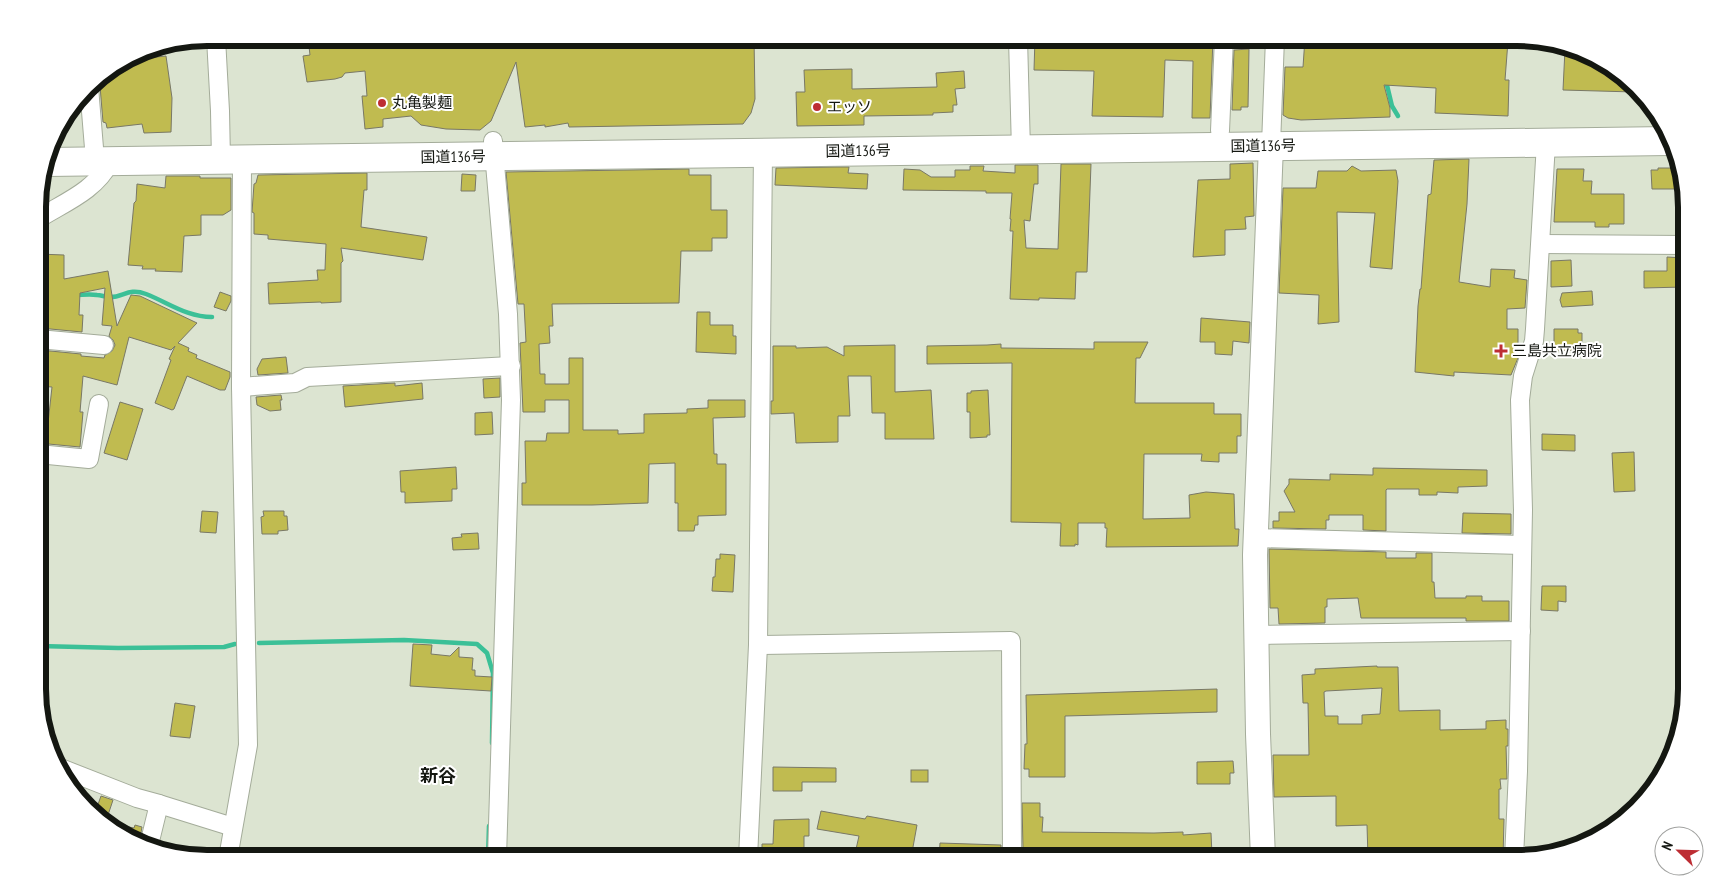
<svg xmlns="http://www.w3.org/2000/svg" width="1724" height="896" viewBox="0 0 1724 896" font-family="'PT Sans Narrow','Noto Sans JP',sans-serif">
  <style>
    .lines { fill: none; stroke-linecap: round; stroke-linejoin: round }
    .stream { stroke: #3bc097; stroke-width: 4.5 }
    .building { fill: #c0bb50; stroke: #797866; fill-rule: evenodd }
    .street-casing { stroke: #a4ac9a; stroke-width: 20 }
    .secondary-casing { stroke: #a4ac9a; stroke-width: 26 }
    .highway-casing { stroke: #a4ac9a; stroke-width: 30 }
    .street { stroke: #fff; stroke-width: 18 }
    .secondary { stroke: #fff; stroke-width: 24 }
    .highway { stroke: #fff; stroke-width: 28 }
    .poi-dot { fill: #bd2d33; stroke: #fff; stroke-width: 2 }
    .labels { text-anchor: middle; stroke-width: 4; stroke-linejoin: round; paint-order: stroke }
    .poi-label { font-size: 15px; fill: #141711; stroke: #fff; text-anchor: start }
    .street-label { font-size: 15px; fill: #141711; stroke: #fff }
    .quarter-label { font-size: 18px; font-weight: bold; fill: #141711; stroke: #fff }
    .rim { fill: none; stroke: #141711; stroke-width: 6 }
  </style>
  <rect width="100%" height="100%" fill="#dce4d1"/>
  <g class="lines">
    <g class="stream">
      <path d="M 1385,38 L 1385,51"/>
      <path d="M 1386,81 L 1392,106 L 1398,116"/>
      <path d="M 74,295 C 82,295 90,294 97,295 C 101,295 105,297 109,297 C 123,298 128,287 146,294 C 169,303 187,317 212,317"/>
      <path d="M 259,643 L 404,640 L 477,644 L 487,653 L 493,673 L 492,743"/>
      <path d="M 39,646 L 118,648 L 224,647 L 235,644"/>
      <path d="M 488,858 L 489,826"/>
    </g>
  </g>
  <g class="building">
    <path d="M 308,38 L 754,38 L 755,99 L 751,113 L 743,124 L 569,127 L 568,123 L 545,127 L 545,125 L 525,127 L 516,62 L 491,121 L 480,130 L 446,129 L 421,125 L 411,116 L 383,119 L 383,127 L 365,129 L 362,96 L 367,96 L 365,71 L 345,73 L 342,77 L 335,79 L 307,82 L 303,56 L 310,55 Z"/>
    <path d="M 1035,38 L 1062,38 L 1062,46 L 1095,46 L 1095,38 L 1166,38 L 1166,41 L 1201,42 L 1201,38 L 1213,38 L 1210,118 L 1192,118 L 1193,61 L 1165,60 L 1163,117 L 1092,116 L 1094,71 L 1034,70 Z"/>
    <path d="M 1305,38 L 1364,38 L 1364,48 L 1392,47 L 1393,39 L 1413,40 L 1412,47 L 1438,48 L 1439,38 L 1468,38 L 1468,39 L 1508,41 L 1505,80 L 1509,80 L 1508,116 L 1435,113 L 1436,88 L 1384,85 L 1390,108 L 1390,117 L 1301,120 L 1288,118 L 1283,115 L 1285,67 L 1303,67 Z"/>
    <path d="M 1249,49 L 1248,107 L 1241,107 L 1241,110 L 1232,110 L 1234,50 Z"/>
    <path d="M 1565,49 L 1592,55 L 1634,92 L 1563,90 Z"/>
    <path d="M 166,56 L 172,98 L 171,132 L 144,133 L 142,124 L 107,128 L 106,123 L 103,122 L 100,86 L 96,79 L 102,75 L 116,74 L 115,67 L 127,60 Z"/>
    <path d="M 852,69 L 852,89 L 937,87 L 936,73 L 964,71 L 965,88 L 955,89 L 957,105 L 953,105 L 953,112 L 933,113 L 933,115 L 864,116 L 864,125 L 797,126 L 796,92 L 805,92 L 804,70 Z"/>
    <path d="M 1469,159 L 1467,204 L 1459,282 L 1490,287 L 1491,269 L 1515,270 L 1514,278 L 1527,280 L 1525,308 L 1507,309 L 1507,329 L 1518,329 L 1518,358 L 1511,375 L 1454,372 L 1454,376 L 1415,372 L 1418,306 L 1420,289 L 1421,289 L 1428,195 L 1431,194 L 1434,160 Z"/>
    <path d="M 1253,163 L 1254,216 L 1245,217 L 1246,229 L 1225,230 L 1225,255 L 1193,257 L 1198,180 L 1230,179 L 1230,164 Z"/>
    <path d="M 1061,164 L 1091,164 L 1087,272 L 1076,272 L 1075,299 L 1039,298 L 1039,300 L 1010,299 L 1013,231 L 1010,231 L 1011,219 L 1010,219 L 1012,193 L 986,193 L 986,191 L 903,190 L 904,169 L 920,170 L 931,177 L 955,177 L 955,170 L 970,170 L 970,166 L 984,166 L 983,171 L 1015,173 L 1015,165 L 1038,165 L 1038,184 L 1034,184 L 1030,221 L 1024,220 L 1026,248 L 1058,249 Z"/>
    <path d="M 1352,166 L 1361,171 L 1396,170 L 1398,181 L 1392,269 L 1370,267 L 1375,213 L 1337,212 L 1339,322 L 1318,324 L 1319,295 L 1279,293 L 1283,188 L 1316,188 L 1318,171 L 1347,171 Z"/>
    <path d="M 836,167 L 849,167 L 848,173 L 868,174 L 867,189 L 775,185 L 776,168 Z"/>
    <path d="M 1658,168 L 1679,168 L 1685,189 L 1652,189 L 1651,170 L 1658,170 Z"/>
    <path d="M 689,169 L 689,175 L 711,175 L 711,210 L 727,210 L 727,238 L 712,238 L 712,251 L 681,251 L 679,303 L 552,304 L 553,326 L 549,326 L 550,343 L 539,344 L 540,374 L 545,374 L 545,384 L 569,384 L 569,358 L 583,358 L 583,430 L 618,430 L 618,434 L 644,433 L 644,414 L 687,413 L 687,409 L 708,408 L 708,400 L 745,400 L 745,417 L 713,418 L 714,454 L 717,454 L 717,464 L 726,464 L 726,515 L 698,516 L 698,525 L 695,525 L 694,531 L 678,531 L 678,503 L 675,503 L 675,463 L 649,464 L 648,503 L 592,505 L 522,505 L 522,483 L 526,483 L 525,441 L 546,441 L 547,433 L 569,433 L 569,400 L 545,400 L 545,412 L 523,412 L 520,343 L 526,342 L 524,304 L 518,304 L 506,172 Z"/>
    <path d="M 1557,169 L 1584,169 L 1583,181 L 1592,181 L 1591,194 L 1624,194 L 1624,224 L 1609,224 L 1609,227 L 1595,227 L 1595,222 L 1554,222 Z"/>
    <path d="M 367,173 L 367,190 L 364,190 L 361,227 L 427,237 L 423,260 L 341,248 L 343,261 L 341,263 L 341,302 L 321,303 L 321,302 L 269,304 L 268,283 L 318,280 L 317,270 L 325,270 L 326,244 L 268,239 L 268,235 L 254,234 L 254,213 L 252,212 L 254,184 L 256,183 L 258,175 Z"/>
    <path d="M 462,174 L 476,175 L 475,191 L 461,191 Z"/>
    <path d="M 166,176 L 200,176 L 200,178 L 231,178 L 231,210 L 223,215 L 201,215 L 201,235 L 184,236 L 182,272 L 155,271 L 156,269 L 142,269 L 143,266 L 128,265 L 134,203 L 136,201 L 137,184 L 165,188 Z"/>
    <path d="M 38,254 L 64,255 L 64,279 L 108,271 L 117,326 L 131,295 L 140,296 L 197,323 L 178,343 L 189,348 L 188,351 L 197,355 L 196,358 L 230,372 L 230,377 L 225,390 L 220,390 L 187,376 L 174,409 L 172,410 L 155,403 L 171,360 L 169,359 L 175,346 L 171,350 L 129,337 L 117,385 L 83,376 L 80,412 L 83,412 L 80,447 L 38,443 L 38,431 L 47,432 L 52,387 L 38,386 L 40,350 L 81,354 L 81,356 L 104,358 L 105,355 L 112,351 L 115,345 L 113,340 L 109,336 L 112,326 L 102,325 L 105,288 L 80,293 L 79,315 L 83,315 L 82,332 L 40,328 L 41,305 L 38,304 Z"/>
    <path d="M 1667,257 L 1684,258 L 1684,287 L 1644,288 L 1644,271 L 1667,271 Z"/>
    <path d="M 1571,260 L 1572,286 L 1551,287 L 1551,261 Z"/>
    <path d="M 1592,291 L 1593,305 L 1562,307 L 1560,300 L 1562,293 Z"/>
    <path d="M 220,292 L 231,296 L 231,301 L 226,311 L 214,307 Z"/>
    <path d="M 697,312 L 710,312 L 710,325 L 733,325 L 733,336 L 736,336 L 736,354 L 696,352 Z"/>
    <path d="M 1201,318 L 1250,322 L 1249,343 L 1233,341 L 1232,355 L 1215,354 L 1215,342 L 1200,342 Z"/>
    <path d="M 1554,329 L 1578,329 L 1578,333 L 1582,333 L 1582,350 L 1554,351 Z"/>
    <path d="M 1094,342 L 1148,342 L 1140,358 L 1136,358 L 1135,403 L 1214,403 L 1214,414 L 1241,414 L 1241,436 L 1237,436 L 1237,453 L 1219,453 L 1219,462 L 1201,461 L 1202,454 L 1144,454 L 1143,519 L 1190,518 L 1189,495 L 1206,492 L 1234,494 L 1235,529 L 1239,529 L 1238,546 L 1106,547 L 1107,528 L 1105,528 L 1105,523 L 1078,523 L 1078,545 L 1075,544 L 1075,546 L 1060,546 L 1061,523 L 1011,522 L 1012,363 L 927,364 L 927,346 L 987,345 L 1001,344 L 1001,348 L 1094,349 Z"/>
    <path d="M 895,345 L 895,392 L 931,390 L 934,439 L 885,439 L 885,413 L 872,413 L 871,376 L 848,376 L 850,416 L 838,416 L 838,442 L 796,443 L 794,413 L 771,414 L 771,401 L 773,401 L 773,346 L 796,346 L 796,348 L 827,347 L 844,356 L 844,346 Z"/>
    <path d="M 286,357 L 288,373 L 258,375 L 257,369 L 262,359 Z"/>
    <path d="M 500,378 L 500,397 L 484,398 L 483,379 Z"/>
    <path d="M 395,383 L 395,386 L 422,383 L 423,399 L 345,407 L 343,386 Z"/>
    <path d="M 988,390 L 990,435 L 987,435 L 987,437 L 970,438 L 970,412 L 967,412 L 967,393 L 971,393 L 971,391 Z"/>
    <path d="M 281,395 L 282,400 L 280,400 L 281,410 L 270,411 L 257,405 L 256,397 Z"/>
    <path d="M 120,402 L 143,409 L 127,460 L 104,453 Z"/>
    <path d="M 492,412 L 493,434 L 475,435 L 475,413 Z"/>
    <path d="M 1542,434 L 1575,435 L 1575,451 L 1542,450 Z"/>
    <path d="M 1634,452 L 1635,491 L 1614,492 L 1612,453 Z"/>
    <path d="M 456,467 L 457,489 L 452,489 L 452,501 L 405,503 L 405,492 L 401,492 L 400,471 Z"/>
    <path d="M 1373,468 L 1487,470 L 1487,486 L 1458,487 L 1458,493 L 1437,492 L 1437,495 L 1419,495 L 1419,489 L 1387,489 L 1386,490 L 1386,531 L 1363,530 L 1363,515 L 1329,515 L 1329,520 L 1326,520 L 1326,529 L 1273,528 L 1273,521 L 1279,521 L 1279,512 L 1295,512 L 1284,491 L 1289,484 L 1289,479 L 1330,480 L 1330,474 L 1373,475 Z"/>
    <path d="M 202,511 L 218,512 L 216,533 L 200,532 Z"/>
    <path d="M 263,511 L 284,511 L 284,516 L 287,516 L 288,530 L 278,531 L 278,534 L 262,534 L 261,517 L 264,516 Z"/>
    <path d="M 1463,513 L 1511,514 L 1511,534 L 1462,533 Z"/>
    <path d="M 478,533 L 479,549 L 453,550 L 452,538 L 462,537 L 461,534 Z"/>
    <path d="M 1269,549 L 1386,552 L 1386,558 L 1416,558 L 1416,553 L 1432,553 L 1432,582 L 1434,582 L 1435,598 L 1466,598 L 1466,596 L 1482,596 L 1482,601 L 1509,601 L 1509,621 L 1466,621 L 1466,618 L 1361,618 L 1358,598 L 1327,599 L 1327,607 L 1325,607 L 1325,623 L 1279,624 L 1278,608 L 1270,608 Z"/>
    <path d="M 720,554 L 735,555 L 733,592 L 712,591 L 713,577 L 715,577 L 716,559 L 720,559 Z"/>
    <path d="M 1542,586 L 1566,586 L 1566,602 L 1558,601 L 1558,611 L 1541,610 Z"/>
    <path d="M 413,644 L 432,645 L 431,654 L 450,656 L 459,647 L 459,657 L 473,658 L 472,670 L 475,670 L 475,676 L 492,677 L 491,691 L 410,686 Z"/>
    <path d="M 1377,666 L 1377,667 L 1398,667 L 1399,711 L 1440,710 L 1440,730 L 1486,729 L 1486,721 L 1506,720 L 1506,729 L 1508,729 L 1508,746 L 1506,746 L 1507,779 L 1500,779 L 1501,789 L 1499,789 L 1499,819 L 1504,819 L 1503,858 L 1368,858 L 1367,825 L 1336,826 L 1336,796 L 1274,797 L 1273,755 L 1309,755 L 1308,703 L 1303,703 L 1302,675 L 1315,674 L 1315,669 ZM 1382,688 L 1380,714 L 1362,715 L 1362,724 L 1338,724 L 1338,716 L 1325,716 L 1324,692 L 1326,691 Z"/>
    <path d="M 1217,689 L 1217,712 L 1065,716 L 1065,777 L 1029,777 L 1029,769 L 1024,769 L 1025,744 L 1027,744 L 1026,695 Z"/>
    <path d="M 175,703 L 195,706 L 190,738 L 170,736 Z"/>
    <path d="M 1233,761 L 1234,773 L 1230,773 L 1230,784 L 1197,784 L 1197,762 Z"/>
    <path d="M 773,767 L 836,768 L 836,782 L 802,782 L 802,791 L 773,791 Z"/>
    <rect x="911" y="770" width="17" height="12"/>
    <path d="M 101,796 L 113,800 L 108,815 L 96,810 Z"/>
    <path d="M 1022,803 L 1040,803 L 1040,817 L 1043,817 L 1042,832 L 1154,833 L 1183,832 L 1183,835 L 1211,833 L 1212,855 L 1198,856 L 1198,853 L 1170,855 L 1170,849 L 1145,850 L 1145,854 L 1093,852 L 1093,854 L 1053,854 L 1053,851 L 1049,851 L 1049,850 L 1023,849 Z"/>
    <path d="M 821,811 L 865,819 L 867,816 L 917,825 L 911,858 L 854,858 L 859,836 L 817,829 Z"/>
    <path d="M 809,819 L 809,836 L 804,836 L 804,858 L 762,858 L 762,844 L 773,844 L 774,820 Z"/>
    <path d="M 135,825 L 142,827 L 139,843 L 132,841 L 126,837 L 129,827 L 134,828 Z"/>
    <path d="M 940,843 L 1001,845 L 1001,858 L 939,858 Z"/>
  </g>
  <g class="lines">
    <defs>
      <g id="street">
        <path d="M 216,38 L 220,111 L 221,160"/>
        <path d="M 1018,38 L 1021,150"/>
        <path d="M 89,87 L 94,148"/>
        <path d="M 1220,131 L 1224,38"/>
        <path d="M 493,141 L 508,314 L 511,400 L 497,858"/>
        <path d="M 1271,145 L 1275,38"/>
        <path d="M 38,219 C 65,202 95,191 110,162"/>
        <path d="M 1541,244 L 1685,245"/>
        <path d="M 38,339 L 104,345"/>
        <path d="M 241,387 L 295,383 L 307,377 L 511,366"/>
        <path d="M 38,454 L 89,459 L 99,404"/>
        <path d="M 1256,538 L 1522,545"/>
        <path d="M 1256,635 L 1521,631"/>
        <path d="M 758,645 L 1011,641 L 1012,858"/>
        <path d="M 63,769 L 137,798 L 159,804 L 149,845"/>
        <path d="M 159,804 L 233,827"/>
        <path d="M 228,858 L 248,745 L 241,387 L 242,160"/>
        <path d="M 748,858 L 758,645 L 763,152"/>
        <path d="M 1514,858 L 1518,771 L 1523,510 L 1520,400 L 1523,376 L 1534,341 L 1535,329 L 1546,143"/>
      </g>
      <path id="secondary" d="M 1263,858 L 1258,734 L 1255,555 L 1271,145"/>
      <path id="highway" d="M 47,162 L 1669,141"/>
    </defs>
    <use href="#street" class="street-casing"/>
    <use href="#secondary" class="secondary-casing"/>
    <use href="#highway" class="highway-casing"/>
    <use href="#street" class="street"/>
    <use href="#secondary" class="secondary"/>
    <use href="#highway" class="highway"/>
  </g>
  <g class="poi-dot">
    <circle cx="382" cy="103" r="5"/>
    <circle cx="817" cy="107" r="5"/>
    <path d="M1498.5 343.5h5v5h5v5h-5v5h-5v-5h-5v-5h5z"/>
  </g>
  <g class="labels">
    <g class="poi-label">
      <text x="392" y="108">丸亀製麺</text>
      <text x="827" y="112">エッソ</text>
      <text x="1512" y="356">三島共立病院</text>
    </g>
    <g class="street-label">
      <text transform="translate(1263 146) rotate(-1)" y="5">国道136号</text>
      <text transform="translate(858 151) rotate(-1)" y="5">国道136号</text>
      <text transform="translate(453 157) rotate(-1)" y="5">国道136号</text>
    </g>
    <g class="quarter-label">
      <text x="438" y="782">新谷</text>
    </g>
  </g>
  <path d="M0 0H1724V896H0ZM207 46H1517A161 161 0 0 1 1678 207V689A161 161 0 0 1 1517 850H207A161 161 0 0 1 46 689V207A161 161 0 0 1 207 46Z" fill="#fff" fill-rule="evenodd"/>
  <path class="rim" d="M207 46H1517A161 161 0 0 1 1678 207V689A161 161 0 0 1 1517 850H207A161 161 0 0 1 46 689V207A161 161 0 0 1 207 46Z"/>
  <g transform="translate(1679 851) rotate(293)"><circle r="24" fill="#ffffff" stroke="#a1a2a0"/>
  <path d="M0-4L9 19L0 12L-9 19Z" fill="#bd2d33"/>
  <text y="-8" font-size="14" font-weight="bold" text-anchor="middle" fill="#141711">N</text>
  </g>
</svg>
